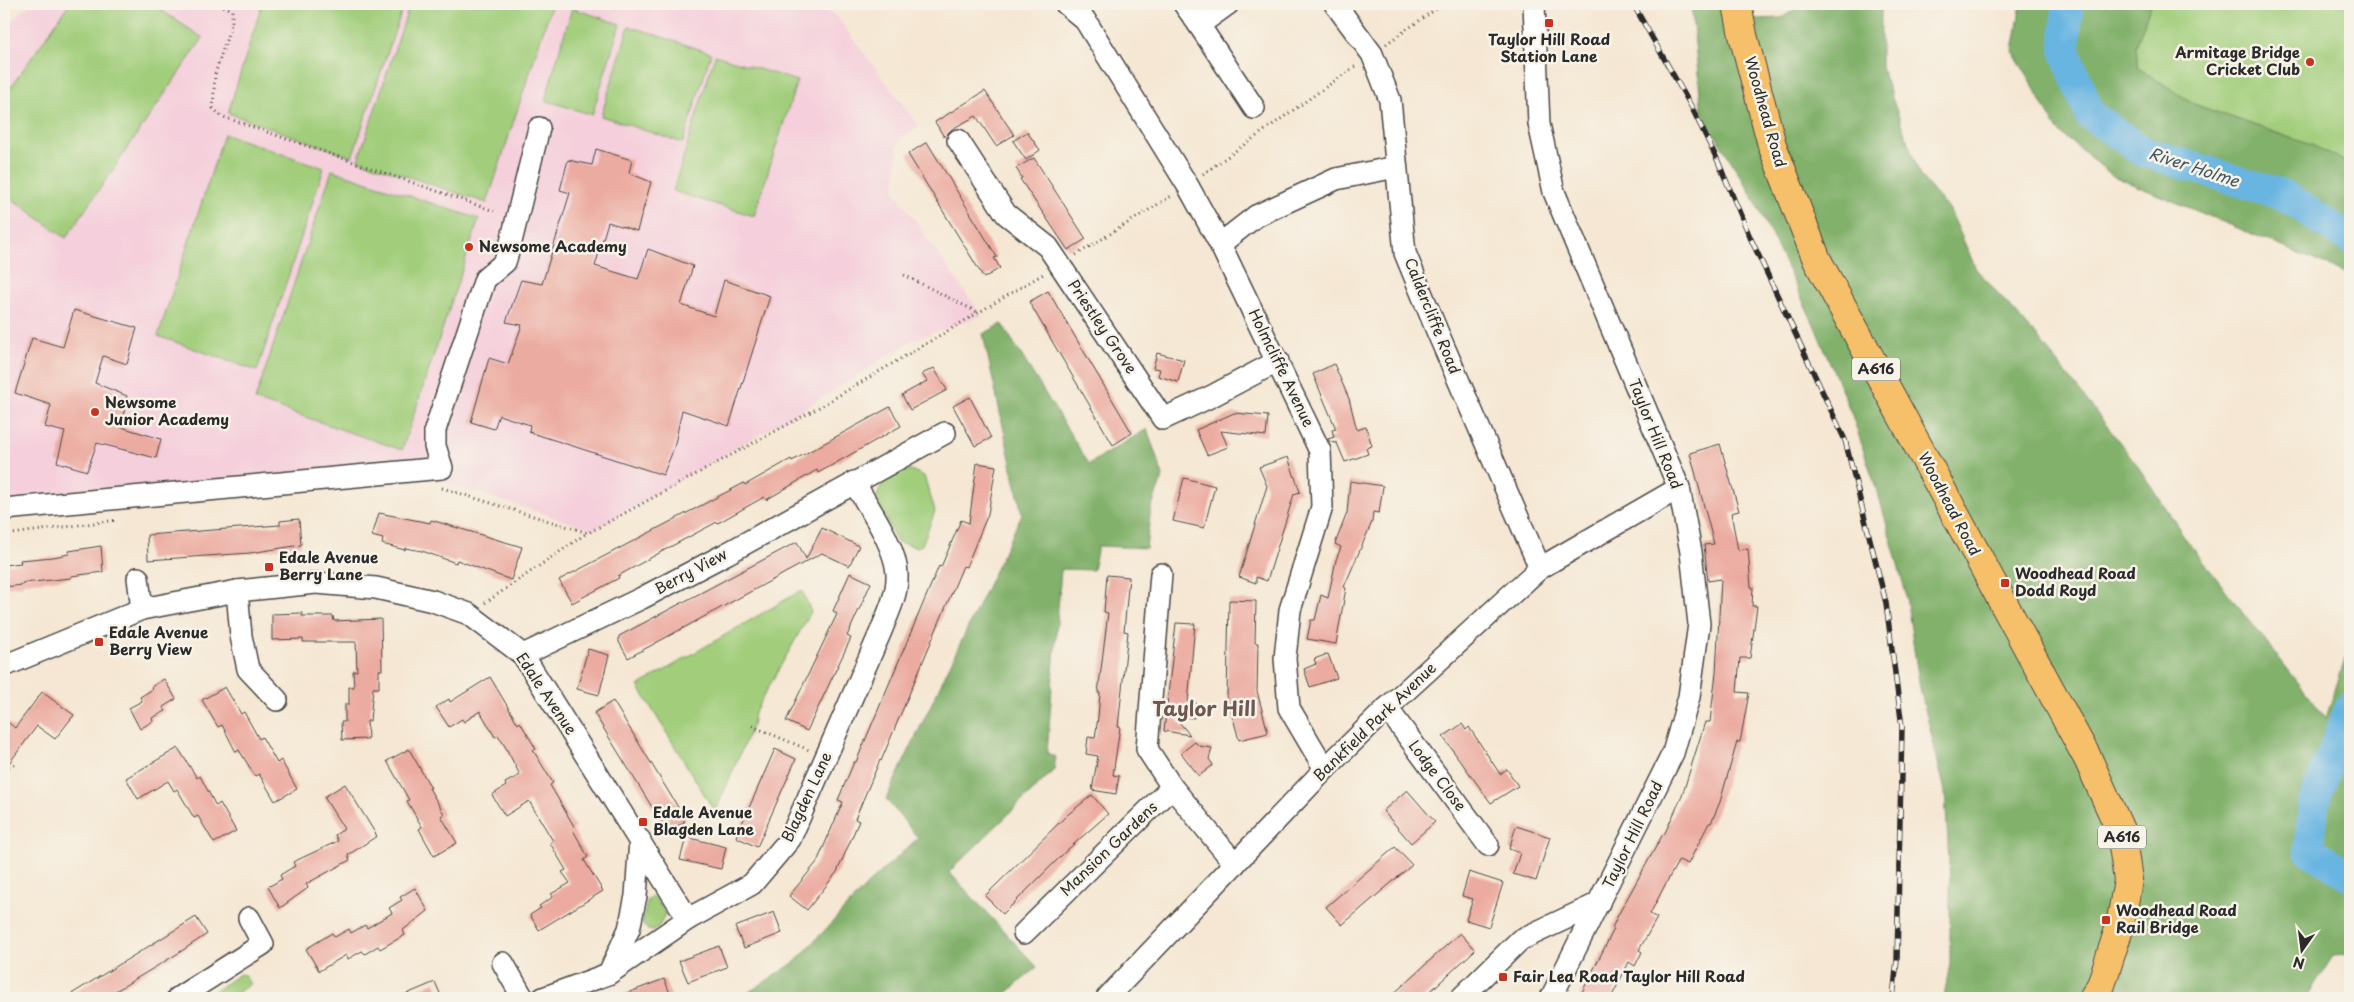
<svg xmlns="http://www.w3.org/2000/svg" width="2354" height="1002" viewBox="0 0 2354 1002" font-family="'Playpen Sans',sans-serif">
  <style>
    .built { fill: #f5cfdb }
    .green { fill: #a2ce7b; stroke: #667c53 }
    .forest { fill: #81b16b; stroke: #566e4b }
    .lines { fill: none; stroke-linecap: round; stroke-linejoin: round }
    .river { stroke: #69b5e2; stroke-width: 31 }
    .building { fill: #ecaba0 }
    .minor-casing { stroke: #494744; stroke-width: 24 }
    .major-casing { stroke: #494744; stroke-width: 30 }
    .path { stroke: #494744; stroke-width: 3; stroke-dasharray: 1 4; stroke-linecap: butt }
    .minor { stroke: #fff; stroke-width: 21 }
    .major { stroke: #f6c06b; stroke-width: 28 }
    .rail-casing { stroke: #2b2b2b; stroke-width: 5.5 }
    .rail { stroke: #f7f3e8; stroke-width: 4; stroke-dasharray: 11; stroke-linecap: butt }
    .poi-dot { fill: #c8321e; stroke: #f7f3e8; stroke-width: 2 }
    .labels { text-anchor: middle; stroke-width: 5; stroke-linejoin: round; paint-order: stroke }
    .shield { fill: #f7f3e8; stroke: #686764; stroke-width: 1 }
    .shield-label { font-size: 14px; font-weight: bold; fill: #2b2b2b }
    .poi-label { font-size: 15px; font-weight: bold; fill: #2b2b2b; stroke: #f7f3e8; text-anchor: start }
    .street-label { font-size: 15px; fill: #2b2b2b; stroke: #f7f3e8 }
    .water-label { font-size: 16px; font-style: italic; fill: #3e5462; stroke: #f7f3e8 }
    .district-label { font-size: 20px; font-weight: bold; fill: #6f5854; stroke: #f7f3e8 }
  </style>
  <rect width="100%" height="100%" fill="#f7f3e8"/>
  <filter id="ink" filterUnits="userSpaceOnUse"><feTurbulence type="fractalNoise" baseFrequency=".02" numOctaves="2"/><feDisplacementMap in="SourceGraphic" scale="10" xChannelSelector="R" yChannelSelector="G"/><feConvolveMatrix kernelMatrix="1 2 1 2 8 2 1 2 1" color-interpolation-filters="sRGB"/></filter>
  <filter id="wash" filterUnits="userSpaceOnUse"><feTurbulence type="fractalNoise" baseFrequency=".0096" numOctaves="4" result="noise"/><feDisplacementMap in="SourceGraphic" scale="20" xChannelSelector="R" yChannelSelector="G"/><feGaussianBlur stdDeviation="1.12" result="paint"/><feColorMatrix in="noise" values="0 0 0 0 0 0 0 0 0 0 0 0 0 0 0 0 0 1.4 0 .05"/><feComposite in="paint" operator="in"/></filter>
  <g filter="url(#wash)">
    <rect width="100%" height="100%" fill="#f5e7d3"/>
    <path class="built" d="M 31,4 L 817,4 L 836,16 L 919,126 L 898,141 L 895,192 L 982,316 L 913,340 L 811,405 L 594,530 L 428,477 L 4,503 L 4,26 Z"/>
    <g class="green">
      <path d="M 69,4 L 152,4 L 203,38 L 66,238 L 4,193 L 4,97 Z"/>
      <path d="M 262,4 L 404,4 L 352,157 L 228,113 Z"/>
      <path d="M 410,4 L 552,4 L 487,203 L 358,160 Z"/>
      <path d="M 2151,4 L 2350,4 L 2350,163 L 2314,146 L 2196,105 L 2138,68 L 2136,46 Z"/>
      <path d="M 572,8 L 620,24 L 592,115 L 545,100 Z"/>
      <path d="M 629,26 L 711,53 L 683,143 L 601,116 Z"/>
      <path d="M 715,55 L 797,81 L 754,216 L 673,191 Z"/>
      <path d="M 224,134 L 324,168 L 257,371 L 158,336 Z"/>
      <path d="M 332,170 L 479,219 L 402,450 L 255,400 Z"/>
      <path d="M 898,471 L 913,471 L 924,476 L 935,511 L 922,545 L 917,547 L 897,542 L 876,499 L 884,478 Z"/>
      <path d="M 802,590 L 811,612 L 754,713 L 752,726 L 715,812 L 638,686 Z"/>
      <path d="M 651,897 L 655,898 L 665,914 L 659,926 L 653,931 L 648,930 L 642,924 L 648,899 Z"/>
      <path d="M 240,974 L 244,975 L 250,984 L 232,996 L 233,998 L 204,998 Z"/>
    </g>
    <g class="forest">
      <path d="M 1691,4 L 1738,4 L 1757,19 L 1782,18 L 1802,4 L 1881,4 L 1881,67 L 1901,123 L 1920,176 L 1950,210 L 1976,269 L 2039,339 L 2135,462 L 2188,542 L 2326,718 L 2350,644 L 2350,955 L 2333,956 L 2306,998 L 1944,998 L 1950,963 L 1950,881 L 1945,791 L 1920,688 L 1905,590 L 1880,500 L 1852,415 L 1813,322 L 1754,199 L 1702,113 Z"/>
      <path d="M 2021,4 L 2151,4 L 2136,46 L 2138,68 L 2196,105 L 2314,146 L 2350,163 L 2350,275 L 2113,176 L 2058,131 L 2013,51 Z"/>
      <path d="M 1002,324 L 1089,464 L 1147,429 L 1163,476 L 1151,508 L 1146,548 L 1098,546 L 1093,570 L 1061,569 L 1047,753 L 1056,757 L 1054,770 L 949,872 L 1037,967 L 1001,998 L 740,998 L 795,962 L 868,884 L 918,838 L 886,799 L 1022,514 L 983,334 Z"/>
    </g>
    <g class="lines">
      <g class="river">
        <path d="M 2068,4 L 2065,51 L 2090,115 L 2144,152 L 2284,195 L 2350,239"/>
        <path d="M 2350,708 L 2314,801 L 2309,850 L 2350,876"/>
      </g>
    </g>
    <g id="blocks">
      <g class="building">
        <path d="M 985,91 L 1014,135 L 996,146 L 976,116 L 952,129 L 944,137 L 935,122 Z"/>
        <path d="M 1027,132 L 1040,150 L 1026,160 L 1013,141 Z"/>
        <path d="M 927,142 L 997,257 L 994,258 L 1000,268 L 984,278 L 908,154 Z"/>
        <path d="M 596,149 L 632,160 L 629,173 L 651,182 L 637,231 L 608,222 L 595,266 L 638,279 L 648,249 L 693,266 L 681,305 L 714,316 L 724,280 L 770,296 L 729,426 L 682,410 L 674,448 L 663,475 L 529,432 L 530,425 L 499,415 L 494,429 L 471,422 L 489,358 L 508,364 L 522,325 L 506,322 L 521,280 L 542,284 L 570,193 L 560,190 L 568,160 L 592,165 Z"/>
        <path d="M 1034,158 L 1086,239 L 1068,250 L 1020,179 L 1022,178 L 1016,168 Z"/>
        <path d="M 1048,291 L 1132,433 L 1113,445 L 1029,302 Z"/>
        <path d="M 74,310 L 137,328 L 127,364 L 103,356 L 95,383 L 127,396 L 121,427 L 161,439 L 156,458 L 97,443 L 87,471 L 57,462 L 65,432 L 45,427 L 51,405 L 15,393 L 32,338 L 63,347 Z"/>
        <path d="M 1157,353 L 1184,360 L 1178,382 L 1158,376 L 1160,369 L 1153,368 Z"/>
        <path d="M 1334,364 L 1349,399 L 1357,430 L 1366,427 L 1372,446 L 1366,448 L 1368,454 L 1345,462 L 1337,443 L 1330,442 L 1328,439 L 1334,437 L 1332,430 L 1336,429 L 1313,374 Z"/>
        <path d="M 934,368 L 947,390 L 910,410 L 902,395 L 927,381 L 922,374 Z"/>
        <path d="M 970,397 L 991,438 L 975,446 L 953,406 Z"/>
        <path d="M 890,407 L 901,426 L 818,473 L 817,470 L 766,500 L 764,497 L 718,523 L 717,522 L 670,547 L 618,576 L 619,578 L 572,603 L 559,580 L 744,483 L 745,485 L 791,459 L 792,461 Z"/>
        <path d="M 1234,413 L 1268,416 L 1266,436 L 1221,431 L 1228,447 L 1207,455 L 1196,430 Z"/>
        <path d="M 1720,444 L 1739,511 L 1731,513 L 1738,550 L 1748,549 L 1751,587 L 1753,587 L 1752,606 L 1757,606 L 1750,658 L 1740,658 L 1737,692 L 1749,693 L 1740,742 L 1737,742 L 1720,802 L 1711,823 L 1709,823 L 1688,864 L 1679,860 L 1665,885 L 1650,914 L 1657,918 L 1639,950 L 1642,952 L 1635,966 L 1629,962 L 1611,998 L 1579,998 L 1614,929 L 1612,928 L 1618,915 L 1663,834 L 1664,835 L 1682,796 L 1705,722 L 1710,722 L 1716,673 L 1721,579 L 1708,581 L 1704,545 L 1714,544 L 1690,453 Z"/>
        <path d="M 1288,457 L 1300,492 L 1294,494 L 1267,581 L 1256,577 L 1256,583 L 1239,577 L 1267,486 L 1259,467 Z"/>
        <path d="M 977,463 L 996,466 L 988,514 L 966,567 L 963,566 L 881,761 L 880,760 L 855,819 L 859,821 L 837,872 L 807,910 L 789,896 L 817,862 L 843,802 L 838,800 L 854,762 L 856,762 L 939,566 L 941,567 L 961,520 L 969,523 Z"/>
        <path d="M 1184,478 L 1215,486 L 1204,528 L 1173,521 Z"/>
        <path d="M 1350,481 L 1383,486 L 1379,513 L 1373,512 L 1372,522 L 1344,587 L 1346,588 L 1336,644 L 1307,639 L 1311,620 L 1315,620 L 1321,595 L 1328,598 L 1336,560 L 1341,547 L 1335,544 L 1347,513 Z"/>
        <path d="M 379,513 L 430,523 L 431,520 L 522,547 L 511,580 L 457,560 L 456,563 L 422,551 L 405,548 L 405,550 L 382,544 L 383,539 L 372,536 Z"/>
        <path d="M 299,519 L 301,545 L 250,553 L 148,560 L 147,535 L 280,525 L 280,521 Z"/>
        <path d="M 822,528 L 859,546 L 849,566 L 822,553 L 628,658 L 619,642 L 619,636 L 797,542 L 806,559 Z"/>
        <path d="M 101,546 L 103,572 L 71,576 L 71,578 L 23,583 L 23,585 L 4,587 L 4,565 L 21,563 L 20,560 L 53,557 L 69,554 L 69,551 Z"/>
        <path d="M 850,573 L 871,583 L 847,636 L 851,638 L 807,731 L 786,721 L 837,614 L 833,611 Z"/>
        <path d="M 1107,575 L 1129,577 L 1124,631 L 1128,632 L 1118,727 L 1120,727 L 1113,775 L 1119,776 L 1116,794 L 1092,790 L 1098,756 L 1086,754 L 1088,737 L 1095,738 L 1098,717 L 1100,693 L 1098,693 L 1108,613 L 1104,612 Z"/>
        <path d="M 1229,600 L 1256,601 L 1255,643 L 1258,643 L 1257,691 L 1268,733 L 1239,740 L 1227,696 Z"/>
        <path d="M 302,613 L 302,616 L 333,616 L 334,621 L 381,619 L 382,670 L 379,670 L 379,688 L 373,688 L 370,721 L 367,721 L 368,739 L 342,740 L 341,722 L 345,722 L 345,704 L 349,704 L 349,687 L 354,687 L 353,671 L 357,671 L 356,642 L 303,642 L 303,639 L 272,640 L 272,614 Z"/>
        <path d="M 1176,623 L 1195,624 L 1188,702 L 1196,703 L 1194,718 L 1174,716 L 1190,735 L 1164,731 Z"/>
        <path d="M 588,649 L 609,655 L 599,695 L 577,689 Z"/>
        <path d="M 1328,654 L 1337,678 L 1310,687 L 1304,669 L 1316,664 L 1314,659 Z"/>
        <path d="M 490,677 L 518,724 L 520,722 L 536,749 L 533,750 L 553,783 L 550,785 L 575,828 L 573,830 L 588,857 L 584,860 L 603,891 L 539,930 L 530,915 L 541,908 L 539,906 L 553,897 L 551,894 L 570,883 L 562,872 L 566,870 L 550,843 L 553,841 L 529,801 L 505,816 L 492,795 L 506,786 L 505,783 L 520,775 L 506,748 L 498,735 L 495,737 L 480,711 L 464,722 L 462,719 L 449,727 L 436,707 L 449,699 L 450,702 Z"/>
        <path d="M 164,679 L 176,699 L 163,707 L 166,711 L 152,718 L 153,721 L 140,729 L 129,708 L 142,701 L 140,697 L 153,689 L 151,687 Z"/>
        <path d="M 225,687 L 241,714 L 244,712 L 259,739 L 262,737 L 277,763 L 281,760 L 297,789 L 275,801 L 259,774 L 255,776 L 239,750 L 236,752 L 222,725 L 218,727 L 202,700 Z"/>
        <path d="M 42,692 L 74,715 L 55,739 L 37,726 L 4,770 L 4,719 L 15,728 Z"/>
        <path d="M 613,701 L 684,817 L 684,822 L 668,833 L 594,713 Z"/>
        <path d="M 1462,724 L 1466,730 L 1469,727 L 1500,774 L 1507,769 L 1518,786 L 1491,803 L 1443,737 Z"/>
        <path d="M 1195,742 L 1199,746 L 1212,748 L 1209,759 L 1213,765 L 1199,776 L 1181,753 Z"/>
        <path d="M 178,748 L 197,778 L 200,776 L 216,806 L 220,803 L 236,831 L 214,843 L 198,816 L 194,818 L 177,789 L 174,791 L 168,781 L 138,799 L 126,778 Z"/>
        <path d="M 409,749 L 431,788 L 429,788 L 444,814 L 441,816 L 457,843 L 434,856 L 419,829 L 422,827 L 407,801 L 409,800 L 387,761 Z"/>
        <path d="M 775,749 L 796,759 L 757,847 L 736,837 Z"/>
        <path d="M 345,784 L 377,836 L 348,855 L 350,860 L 306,884 L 308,888 L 280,908 L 268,887 L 282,879 L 280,875 L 295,866 L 293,862 L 338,841 L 335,835 L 344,829 L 324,797 Z"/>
        <path d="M 1407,790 L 1435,822 L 1411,843 L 1383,811 Z"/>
        <path d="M 1092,795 L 1108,814 L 1065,852 L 1003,914 L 985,896 L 1066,816 Z"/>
        <path d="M 1516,826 L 1550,837 L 1536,881 L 1513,874 L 1520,853 L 1509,849 Z"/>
        <path d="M 686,837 L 726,847 L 721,869 L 680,860 Z"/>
        <path d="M 1395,847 L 1412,865 L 1342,925 L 1326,907 Z"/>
        <path d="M 1469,872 L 1503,883 L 1489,927 L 1466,920 L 1473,899 L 1462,896 Z"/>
        <path d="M 415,888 L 428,911 L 403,930 L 405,935 L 380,949 L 378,946 L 365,954 L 362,951 L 348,959 L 346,955 L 319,971 L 306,949 L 332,933 L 335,937 L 349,929 L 351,933 L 365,925 L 367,928 L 392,913 L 389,908 L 402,900 L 400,897 Z"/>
        <path d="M 774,912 L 782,933 L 744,948 L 735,927 Z"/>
        <path d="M 196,917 L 207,934 L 177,954 L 104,998 L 65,998 Z"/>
        <path d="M 1460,933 L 1475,950 L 1423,998 L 1389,998 Z"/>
        <path d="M 719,946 L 727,967 L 688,982 L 679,961 Z"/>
        <path d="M 664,979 L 672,998 L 617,998 L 617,997 Z"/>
        <path d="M 435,982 L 442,998 L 397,998 Z"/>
      </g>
    </g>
  </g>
  <g filter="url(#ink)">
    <use href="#blocks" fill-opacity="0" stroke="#494744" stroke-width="1"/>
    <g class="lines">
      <defs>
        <g id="minor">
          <path d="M 1066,4 L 1085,20 L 1188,186 L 1220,244 L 1320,451 L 1322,507 L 1290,610 L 1285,658 L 1289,708 L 1325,769"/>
          <path d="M 1184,4 L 1199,25"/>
          <path d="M 1228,4 L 1199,25 L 1254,108"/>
          <path d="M 1335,4 L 1372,54 L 1390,100 L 1405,253 L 1437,331 L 1540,568"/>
          <path d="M 1534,4 L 1539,124 L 1554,192 L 1679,488 L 1691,552 L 1699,624 L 1689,697 L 1673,753 L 1551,998"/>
          <path d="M 958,140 L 1006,214 L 1048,247 L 1163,419 L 1212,396 L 1278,361"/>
          <path d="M 1220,244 L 1256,216 L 1336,179 L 1396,167"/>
          <path d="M 4,509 L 442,468 L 435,446 L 435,430 L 485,279 L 505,262 L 510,246 L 539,128"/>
          <path d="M 1161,574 L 1147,749 L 1172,787 L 1235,864"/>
          <path d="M 138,578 L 142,609"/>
          <path d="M 237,591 L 241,636 L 248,669 L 277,700"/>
          <path d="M 523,655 L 642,598 L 726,554 L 945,433"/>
          <path d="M 4,666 L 142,609 L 237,591 L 316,583 L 376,588 L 433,601 L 469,614 L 523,655 L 688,919"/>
          <path d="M 1387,708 L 1488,845"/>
          <path d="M 1024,933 L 1172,787"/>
          <path d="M 503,963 L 523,998"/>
          <path d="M 609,973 L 629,929 L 636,896 L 640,840"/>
          <path d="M 178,998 L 263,944 L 249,918"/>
          <path d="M 543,998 L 608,974 L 688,919 L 752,884 L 790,839 L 881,631 C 888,613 898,594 897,574 C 896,546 868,507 854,482"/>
          <path d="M 1107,998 L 1325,769 L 1387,708 L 1540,568 L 1679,488"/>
          <path d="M 1461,998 L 1520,940 L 1599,903"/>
        </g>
        <path id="major" d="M 1737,4 L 1743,35 L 1772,145 L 1817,260 L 2088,759 L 2121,832 L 2128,880 L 2120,926 L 2101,985 L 2093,998"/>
      </defs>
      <use href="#minor" class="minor-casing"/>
      <use href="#major" class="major-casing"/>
      <g class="path">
        <path d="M 219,4 L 232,10 L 232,22 L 215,74 L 213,108 L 221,116 L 494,211"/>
        <path d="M 1386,44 L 1443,4"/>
        <path d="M 1203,174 L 1357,65"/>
        <path d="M 1076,255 L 1173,195"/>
        <path d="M 904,275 L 977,312"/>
        <path d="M 442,488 L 588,533 L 816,409 L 1045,273"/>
        <path d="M 4,535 L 117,520"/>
        <path d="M 485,603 L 587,533"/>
        <path d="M 752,726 L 809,750"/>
        <path d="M 4,768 L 18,763"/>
      </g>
      <use href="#minor" class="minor"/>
      <use href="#major" class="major"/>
      <defs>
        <path id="rail" d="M 1633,4 L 1691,106 L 1717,159 L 1750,237 L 1845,440 L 1886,603 L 1902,727 L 1897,960 L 1893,998"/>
      </defs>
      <use href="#rail" class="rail-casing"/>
      <use href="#rail" class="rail"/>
    </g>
  </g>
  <g class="poi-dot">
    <rect x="1544" y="18" width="10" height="10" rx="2.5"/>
    <circle cx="2310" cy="62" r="5"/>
    <circle cx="469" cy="247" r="5"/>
    <circle cx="95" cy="412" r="5"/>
    <rect x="264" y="562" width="10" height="10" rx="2.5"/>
    <rect x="2000" y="578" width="10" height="10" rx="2.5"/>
    <rect x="94" y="637" width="10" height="10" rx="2.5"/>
    <rect x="638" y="817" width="10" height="10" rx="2.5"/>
    <rect x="2101" y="915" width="10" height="10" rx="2.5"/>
    <rect x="1498" y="972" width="10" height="10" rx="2.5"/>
  </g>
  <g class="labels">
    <g class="shield">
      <rect x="1852" y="357.5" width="48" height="23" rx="4"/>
      <rect x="2098" y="825.5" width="48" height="23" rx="4"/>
    </g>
    <g class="shield-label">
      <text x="1876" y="374">A616</text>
      <text x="2122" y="842">A616</text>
    </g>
    <g class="poi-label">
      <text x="1549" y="45" text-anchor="middle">Taylor Hill Road<tspan x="1549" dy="17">Station Lane</tspan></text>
      <text x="2300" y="58" text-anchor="end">Armitage Bridge<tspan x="2300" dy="17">Cricket Club</tspan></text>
      <text x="479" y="252">Newsome Academy</text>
      <text x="105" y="408">Newsome<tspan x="105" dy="17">Junior Academy</tspan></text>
      <text x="279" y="563">Edale Avenue<tspan x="279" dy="17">Berry Lane</tspan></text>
      <text x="2015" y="579">Woodhead Road<tspan x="2015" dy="17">Dodd Royd</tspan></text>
      <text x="109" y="638">Edale Avenue<tspan x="109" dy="17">Berry View</tspan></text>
      <text x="653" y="818">Edale Avenue<tspan x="653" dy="17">Blagden Lane</tspan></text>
      <text x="2116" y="916">Woodhead Road<tspan x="2116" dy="17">Rail Bridge</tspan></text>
      <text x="1513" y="982">Fair Lea Road Taylor Hill Road</text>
    </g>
    <g class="street-label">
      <text transform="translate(1765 112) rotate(74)" y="5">Woodhead Road</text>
      <text transform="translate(1432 316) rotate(68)" y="5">Caldercliffe Road</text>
      <text transform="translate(1102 327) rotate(56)" y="5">Priestley Grove</text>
      <text transform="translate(1281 368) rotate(64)" y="5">Holmcliffe Avenue</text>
      <text transform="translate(1655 434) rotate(68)" y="5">Taylor Hill Road</text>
      <text transform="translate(1949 504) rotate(62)" y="5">Woodhead Road</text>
      <text transform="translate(691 572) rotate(-28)" y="5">Berry View</text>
      <text transform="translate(546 694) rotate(56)" y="5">Edale Avenue</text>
      <text transform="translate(1375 722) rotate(-44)" y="5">Bankfield Park Avenue</text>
      <text transform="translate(1437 776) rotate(53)" y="5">Lodge Close</text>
      <text transform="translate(807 797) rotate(-65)" y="5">Blagden Lane</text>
      <text transform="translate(1633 835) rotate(-64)" y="5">Taylor Hill Road</text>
      <text transform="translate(1109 849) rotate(-44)" y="5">Mansion Gardens</text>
    </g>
    <g class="water-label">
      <text transform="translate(2194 167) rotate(18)" y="6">River Holme</text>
    </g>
    <g class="district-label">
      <text x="1204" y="716">Taylor Hill</text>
    </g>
  </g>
  <rect width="2354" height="1002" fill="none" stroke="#f7f3e8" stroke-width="20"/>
  <g transform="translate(2302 950) rotate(194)" stroke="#f7f3e8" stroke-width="4" paint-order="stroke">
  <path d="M0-4L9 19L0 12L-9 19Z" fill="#2b2b2b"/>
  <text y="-8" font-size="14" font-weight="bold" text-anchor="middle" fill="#2b2b2b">N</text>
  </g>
</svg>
